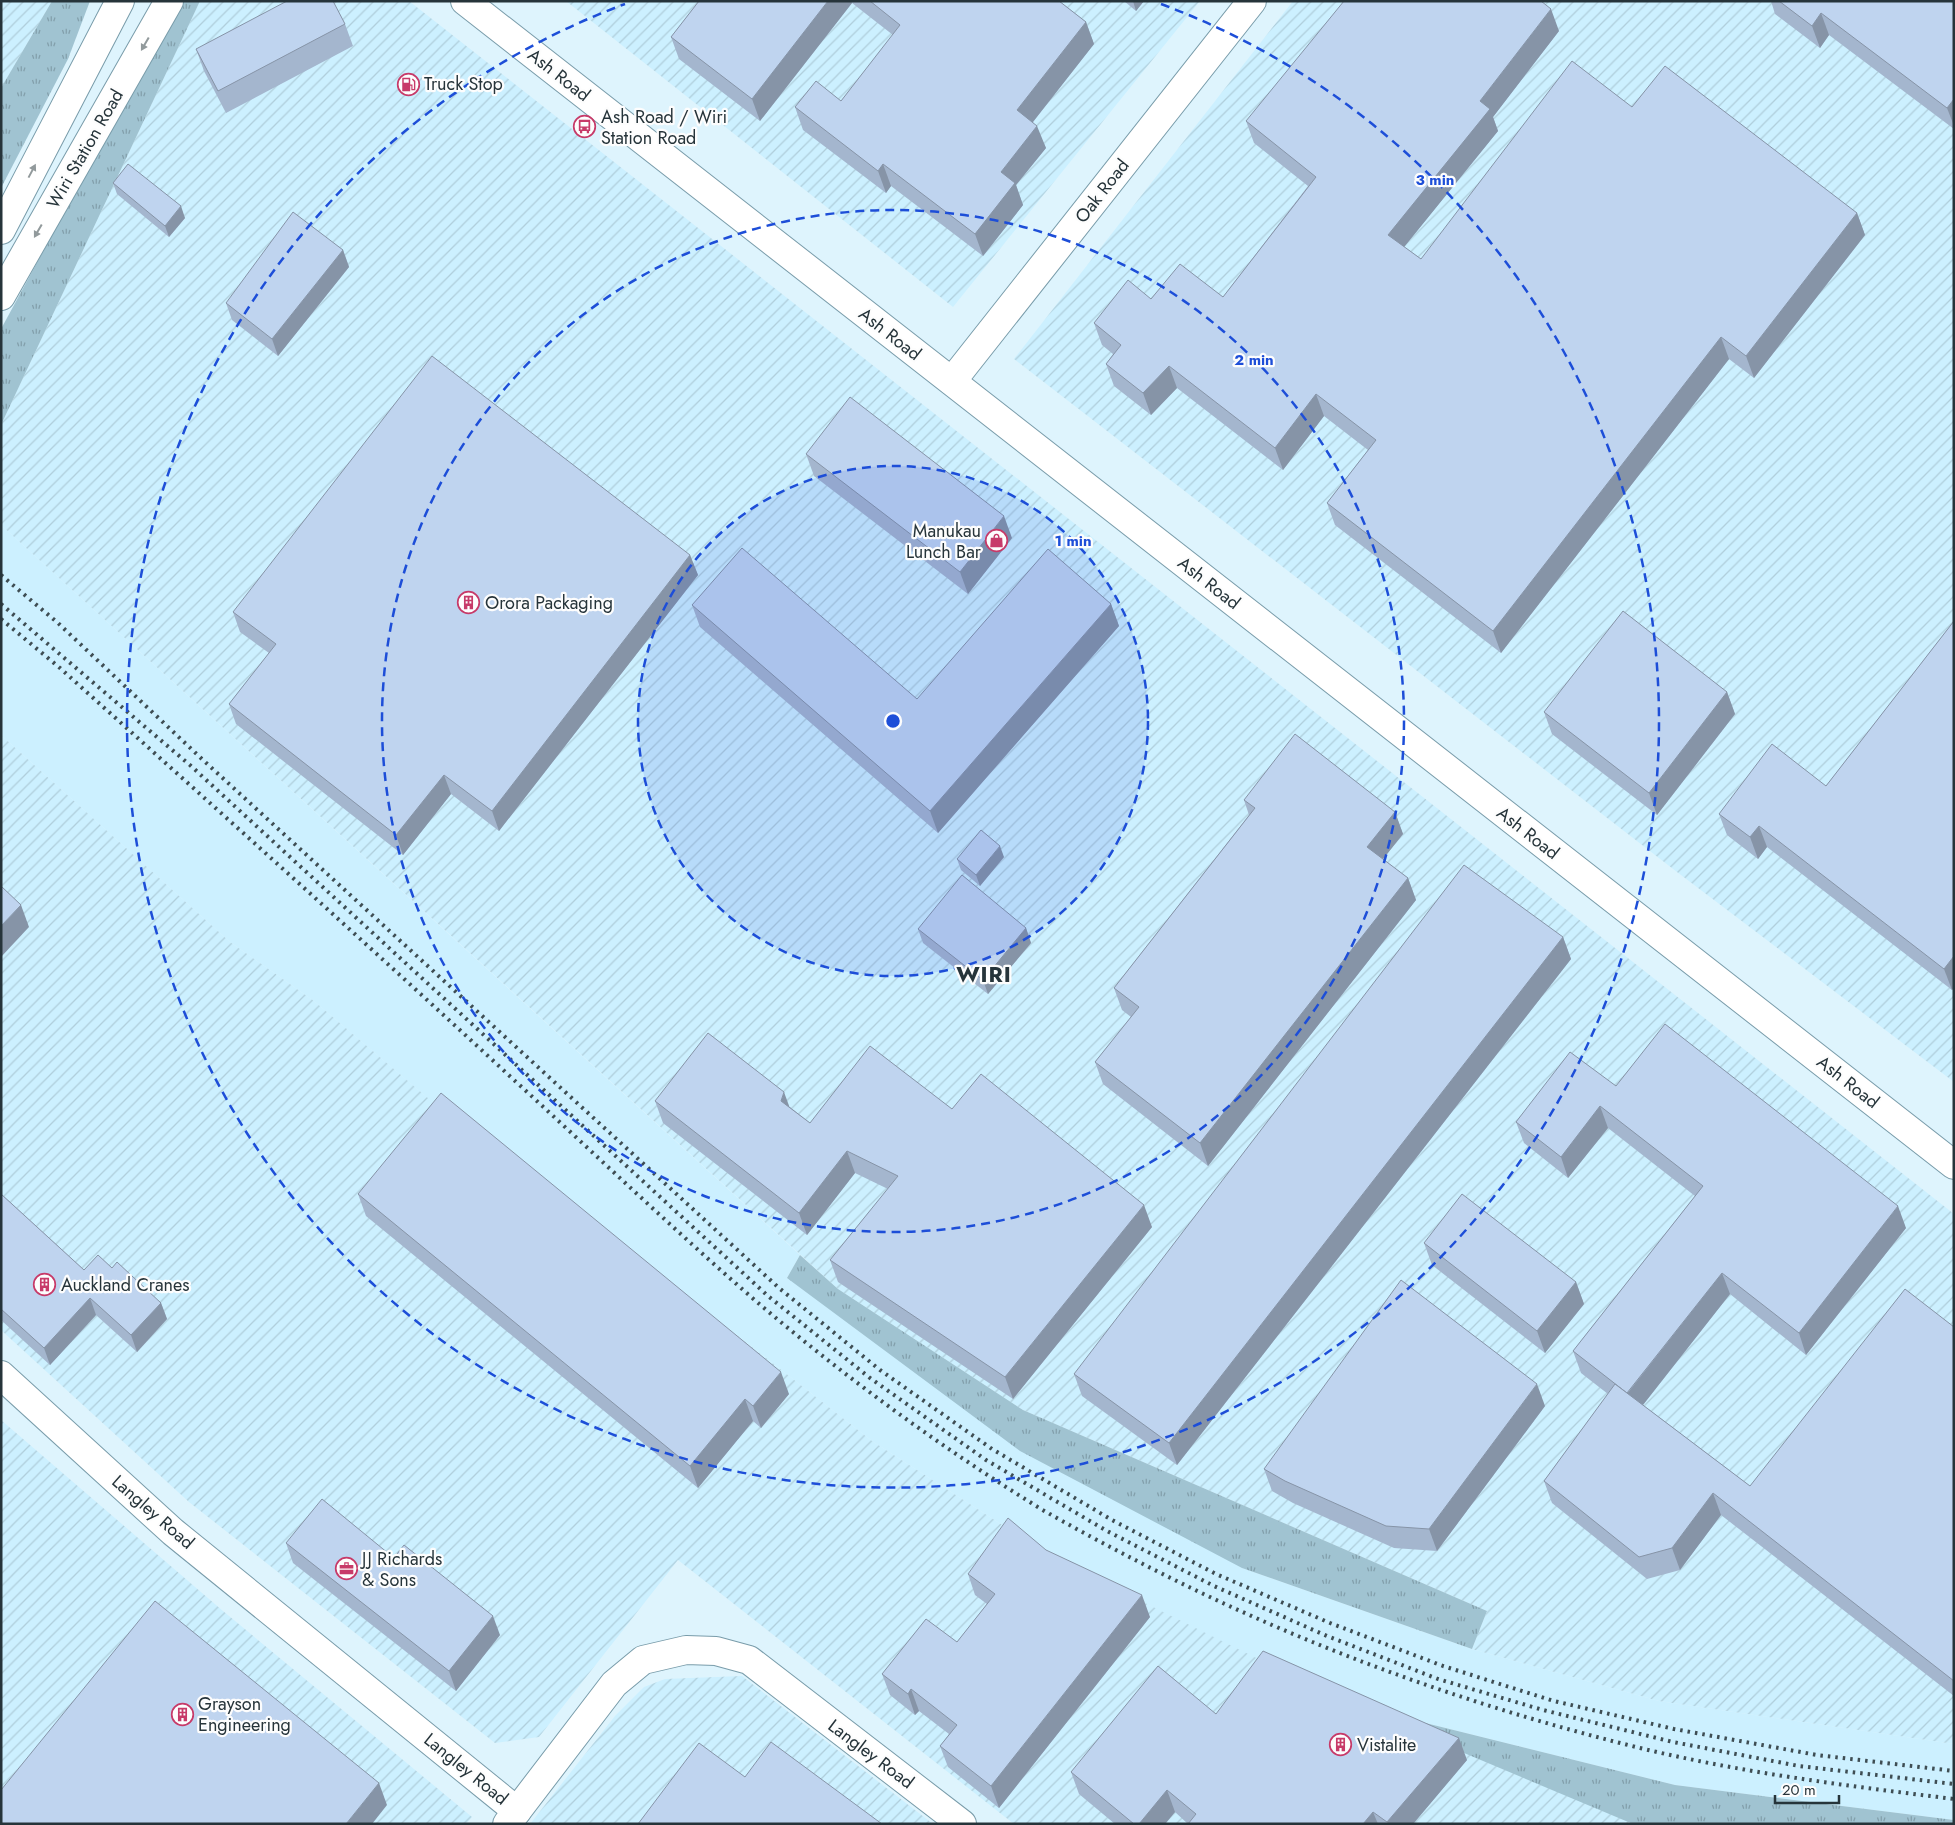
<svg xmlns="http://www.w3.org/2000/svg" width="1955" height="1825" viewBox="0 0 1955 1825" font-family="Jost,sans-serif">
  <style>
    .built { fill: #ccf0ff }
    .industrial { fill: url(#industrial-furrows) }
    .grass { fill: url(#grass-tufts) }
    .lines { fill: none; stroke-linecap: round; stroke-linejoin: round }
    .minor-casing { stroke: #799caa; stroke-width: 30 }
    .major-casing { stroke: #799caa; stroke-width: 30 }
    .minor { stroke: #fff; stroke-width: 28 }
    .major { stroke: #fff; stroke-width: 28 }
    .rail { stroke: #3e4d53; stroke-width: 4; stroke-dasharray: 2.5 5; stroke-linecap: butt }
    .wall { fill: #a4b6ce }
    .shaded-wall { fill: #8694a7 }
    .building { fill: #bfd4ef; stroke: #8694a7 }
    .oneway { fill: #929a9c }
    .ring { fill: none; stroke: #1d4ed8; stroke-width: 2.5; stroke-dasharray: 9 6 }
    .labels { text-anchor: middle; stroke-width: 4.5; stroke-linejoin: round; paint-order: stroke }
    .street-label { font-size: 18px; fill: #26343a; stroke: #fdfdfd }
    .poi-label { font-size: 18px; fill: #26343a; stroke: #fdfdfd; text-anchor: start }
    .district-label { font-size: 22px; font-weight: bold; letter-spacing: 1px; fill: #26343a; stroke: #fdfdfd }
    .centre { fill: #1d4ed8; stroke: #fdfdfd; stroke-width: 2.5 }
    .ring-label { font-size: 15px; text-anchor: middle; font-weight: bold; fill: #1d4ed8; stroke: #fdfdfd; stroke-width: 4.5; stroke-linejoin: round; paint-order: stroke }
  </style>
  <defs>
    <pattern id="industrial-furrows" width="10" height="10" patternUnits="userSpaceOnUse" patternTransform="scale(1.25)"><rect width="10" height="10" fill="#ccf0ff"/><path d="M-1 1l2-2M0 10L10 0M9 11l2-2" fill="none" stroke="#afcedb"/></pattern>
    <pattern id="grass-tufts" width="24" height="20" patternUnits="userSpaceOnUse" patternTransform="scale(1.25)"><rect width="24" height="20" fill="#a0c3d1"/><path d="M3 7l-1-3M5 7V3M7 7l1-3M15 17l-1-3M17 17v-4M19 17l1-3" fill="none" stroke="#829fab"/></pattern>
  </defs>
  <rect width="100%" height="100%" fill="#def4fd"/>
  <path class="built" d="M 1,525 L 800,1255 L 787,1278 L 1242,1568 L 1472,1649 L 1659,1701 L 1954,1744 L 1954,1820 L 1675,1785 L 1345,1703 L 1052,1557 L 872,1441 L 447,1108 L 443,1111 L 314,1001 L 230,942 L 1,735 Z"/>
  <g class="industrial">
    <path d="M 1,1 L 52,1 L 1,88 Z"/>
    <path d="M 200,1 L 409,1 L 1954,1214 L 1954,1744 L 1659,1701 L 1472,1649 L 1487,1611 L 1023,1410 L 838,1289 L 1,525 L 1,425 Z"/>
    <path d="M 566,1 L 1200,1 L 953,307 Z"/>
    <path d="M 1293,1 L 1954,1 L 1954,1082 L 1677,872 L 1014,359 Z"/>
    <path d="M 1,735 L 230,942 L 314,1001 L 442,1110 L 447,1108 L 872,1441 L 1052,1557 L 1345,1702 L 1642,1824 L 1014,1824 L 678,1560 L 539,1737 L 495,1743 L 189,1502 L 1,1330 Z"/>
    <path d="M 1,1420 L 223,1611 L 472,1817 L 466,1824 L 1,1824 Z"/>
    <path d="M 742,1676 L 933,1824 L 530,1824 L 615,1716 L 644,1687 L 665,1679 Z"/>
  </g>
  <g class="grass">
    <path d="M 52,1 L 90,1 L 68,59 L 1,188 L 1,88 Z"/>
    <path d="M 179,1 L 200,1 L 1,425 L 1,329 Z"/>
    <path d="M 800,1255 L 838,1289 L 1023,1410 L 1487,1611 L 1472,1649 L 1242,1568 L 1020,1451 L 787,1278 Z"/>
    <path d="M 1345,1703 L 1675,1785 L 1954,1820 L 1954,1824 L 1633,1824 Z"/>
  </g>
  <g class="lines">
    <defs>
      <g id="minor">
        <path d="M 952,381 L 1252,1"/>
        <path d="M 1,1375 L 173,1532 L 517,1811"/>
        <path d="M 507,1824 L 614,1684 L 643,1660 L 686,1650 L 716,1651 L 749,1660 L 962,1824"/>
      </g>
      <g id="major">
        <path d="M 465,1 L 1954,1165"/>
        <path d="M 1,230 L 120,1"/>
        <path d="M 1,296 L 169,1"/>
      </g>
    </defs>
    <use href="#minor" class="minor-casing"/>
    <use href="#major" class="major-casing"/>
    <use href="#minor" class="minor"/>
    <use href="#major" class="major"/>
    <g class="rail">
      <path d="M 1,575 L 58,623 L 203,760 L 779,1288 L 880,1370 L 992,1449 L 1112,1520 L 1216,1574 L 1330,1623 L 1443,1666 L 1554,1701 L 1674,1729 L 1817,1755 L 1954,1771"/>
      <path d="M 1,604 L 191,766 L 768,1296 L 870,1378 L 986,1460 L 1107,1531 L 1214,1586 L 1327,1636 L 1438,1679 L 1543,1710 L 1673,1742 L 1799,1766 L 1954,1784"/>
      <path d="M 1,619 L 60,668 C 212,805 364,941 514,1080 C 595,1154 674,1230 757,1302 C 846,1378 942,1448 1041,1509 C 1074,1528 1108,1546 1141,1563 C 1300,1645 1466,1705 1640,1748 C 1743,1773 1849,1786 1954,1799"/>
    </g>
  </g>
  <g class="wall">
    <path d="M 699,1 L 1059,1 L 1086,22 L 1094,44 L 1033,122 L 1046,148 L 1016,185 L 1023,205 L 983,256 L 891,186 L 886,193 L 803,130 L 795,107 L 841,101 L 893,35 L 852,3 L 760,121 L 679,59 L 671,37 Z"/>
    <path d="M 1124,1 L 1144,1 L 1136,11 Z"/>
    <path d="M 1771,1 L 1954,1 L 1954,129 L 1829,35 L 1820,48 L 1775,14 Z"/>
    <path d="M 345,24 L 353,46 L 226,113 L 204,71 L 196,49 Z"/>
    <path d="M 1559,31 L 1493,117 L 1498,131 L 1404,247 L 1421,259 L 1632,107 L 1857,213 L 1865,235 L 1754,378 L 1729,359 L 1501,653 L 1335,525 L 1327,503 L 1368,450 L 1324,416 L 1283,470 L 1177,388 L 1151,415 L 1114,386 L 1106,364 L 1113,354 L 1102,345 L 1094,323 L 1151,299 L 1223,297 L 1308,186 L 1254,143 L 1246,121 Z"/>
    <path d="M 113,183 L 185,218 L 169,237 L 117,194 Z"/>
    <path d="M 343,250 L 349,267 L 278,356 L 232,320 L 226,303 Z"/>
    <path d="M 806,454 L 1012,538 L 968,594 L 814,476 Z"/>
    <path d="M 690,555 L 698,575 L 499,831 L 451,794 L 403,855 L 236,724 L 229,704 L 269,653 L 240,632 L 233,612 Z"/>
    <path d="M 1111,604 L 1119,626 L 938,833 L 700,627 L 692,605 L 917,699 Z"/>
    <path d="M 1954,621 L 1954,988 L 1952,990 L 1767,847 L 1758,859 L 1727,835 L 1719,814 L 1826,786 Z"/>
    <path d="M 1727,692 L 1735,714 L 1657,815 L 1552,734 L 1544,712 Z"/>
    <path d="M 1244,800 L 1395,812 L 1403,834 L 1383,859 L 1408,878 L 1416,900 L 1208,1166 L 1103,1084 L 1095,1062 L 1131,1017 L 1122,1010 L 1114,988 L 1249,815 Z"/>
    <path d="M 1004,857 L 980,886 L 961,870 L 957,859 Z"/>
    <path d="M 1026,928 L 1031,943 L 988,994 L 923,943 L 918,929 Z"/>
    <path d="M 1563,937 L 1571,959 L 1177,1465 L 1082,1396 L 1074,1374 Z"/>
    <path d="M 1616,1086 L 1906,1228 L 1806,1355 L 1730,1294 L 1643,1405 L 1750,1486 L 1954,1327 L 1954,1696 L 1721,1515 L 1680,1570 L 1647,1579 L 1552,1503 L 1544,1481 L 1608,1394 L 1581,1373 L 1573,1351 L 1695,1196 L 1608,1128 L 1568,1178 L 1524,1143 L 1516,1122 Z"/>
    <path d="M 655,1101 L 790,1107 L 810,1123 L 952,1109 L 1152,1227 L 1013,1399 L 838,1282 L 830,1260 L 888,1189 L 855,1173 L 807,1235 L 663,1123 Z"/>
    <path d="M 1,1194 L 84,1270 L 112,1268 L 161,1303 L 167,1319 L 137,1352 L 96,1315 L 50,1365 L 1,1320 Z"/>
    <path d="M 358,1194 L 789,1394 L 761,1428 L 753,1421 L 698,1488 L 366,1216 Z"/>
    <path d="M 1424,1243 L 1576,1282 L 1584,1304 L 1545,1353 L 1432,1265 Z"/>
    <path d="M 1545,1406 L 1437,1551 L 1394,1548 L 1293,1503 L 1272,1491 L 1264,1469 Z"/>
    <path d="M 286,1543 L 500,1635 L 456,1691 L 293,1563 Z"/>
    <path d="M 1046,1550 L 1150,1617 L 999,1808 L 948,1767 L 940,1746 L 949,1734 L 919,1711 L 915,1715 L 890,1695 L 882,1674 L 957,1642 L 987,1604 L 975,1595 L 968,1574 Z"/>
    <path d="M 1216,1714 L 1467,1760 L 1413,1824 L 1188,1824 L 1175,1812 L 1165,1824 L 1115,1824 L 1079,1794 L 1071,1772 Z"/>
  </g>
  <g class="shaded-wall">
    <path d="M 828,1 L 851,1 L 852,3 L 760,121 L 752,99 Z"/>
    <path d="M 1133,1 L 1144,1 L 1136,11 Z"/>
    <path d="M 1551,9 L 1559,31 L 1493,117 L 1498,131 L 1396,257 L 1388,235 L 1480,101 Z"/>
    <path d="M 1821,13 L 1829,35 L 1820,48 L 1812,26 Z"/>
    <path d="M 1086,22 L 1094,44 L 1025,132 L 1017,110 Z"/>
    <path d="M 1954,99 L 1954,126 L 1947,108 Z"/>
    <path d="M 1037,126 L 1046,148 L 1016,185 L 1023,205 L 983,256 L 975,234 L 1001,172 Z"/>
    <path d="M 883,164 L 891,186 L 886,193 L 878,171 Z"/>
    <path d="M 181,206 L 185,218 L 169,237 L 165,226 Z"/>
    <path d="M 1857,213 L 1865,235 L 1754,378 L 1746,356 Z"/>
    <path d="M 343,250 L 349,267 L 278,356 L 272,339 Z"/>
    <path d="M 1721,337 L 1729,359 L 1501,653 L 1493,631 Z"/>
    <path d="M 1169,366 L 1177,388 L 1151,415 L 1143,393 Z"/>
    <path d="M 1316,394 L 1324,416 L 1283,470 L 1275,448 Z"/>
    <path d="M 1004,516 L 1012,538 L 968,594 L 960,572 Z"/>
    <path d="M 690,555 L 698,575 L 499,831 L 492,811 Z"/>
    <path d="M 1111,604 L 1119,626 L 938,833 L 930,811 Z"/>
    <path d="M 1727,692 L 1735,714 L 1657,815 L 1649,793 Z"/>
    <path d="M 444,775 L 451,794 L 403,855 L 396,835 Z"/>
    <path d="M 1395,812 L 1403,834 L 1375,869 L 1367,847 Z"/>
    <path d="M 1759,826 L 1767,847 L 1758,859 L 1750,837 Z"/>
    <path d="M 1000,846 L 1004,857 L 980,886 L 976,875 Z"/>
    <path d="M 1408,878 L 1416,900 L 1208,1166 L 1200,1143 Z"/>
    <path d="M 21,905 L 29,927 L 1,957 L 1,926 Z"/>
    <path d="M 1026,928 L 1031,943 L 988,994 L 983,980 Z"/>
    <path d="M 1563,937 L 1571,959 L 1177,1465 L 1169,1443 Z"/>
    <path d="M 1954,956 L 1954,988 L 1952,990 L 1944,969 Z"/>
    <path d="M 784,1092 L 792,1114 L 781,1101 Z"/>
    <path d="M 1600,1106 L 1608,1128 L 1568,1178 L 1561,1157 Z"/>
    <path d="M 847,1151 L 855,1173 L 807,1235 L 799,1213 Z"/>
    <path d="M 1144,1205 L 1152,1227 L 1013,1399 L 1005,1377 Z"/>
    <path d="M 1898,1206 L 1906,1228 L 1806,1355 L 1799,1333 Z"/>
    <path d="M 1722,1273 L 1730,1294 L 1635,1415 L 1627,1394 Z"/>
    <path d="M 1576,1282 L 1584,1304 L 1545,1353 L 1537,1331 Z"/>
    <path d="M 90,1298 L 96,1315 L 50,1365 L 44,1348 Z"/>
    <path d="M 161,1303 L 167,1319 L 137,1352 L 131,1335 Z"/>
    <path d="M 781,1372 L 789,1394 L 761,1428 L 753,1406 Z"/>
    <path d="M 1537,1384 L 1545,1406 L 1437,1551 L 1429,1529 Z"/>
    <path d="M 745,1399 L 753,1421 L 698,1488 L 690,1466 Z"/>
    <path d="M 1713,1493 L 1721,1515 L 1680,1570 L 1672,1548 Z"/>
    <path d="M 1142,1595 L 1150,1617 L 999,1808 L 991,1786 Z"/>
    <path d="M 493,1616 L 500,1635 L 456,1691 L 449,1671 Z"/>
    <path d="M 911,1689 L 919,1711 L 915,1715 L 908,1694 Z"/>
    <path d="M 1459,1738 L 1467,1760 L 1413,1824 L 1388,1824 L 1387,1822 Z"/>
    <path d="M 379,1783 L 387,1805 L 372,1824 L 346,1824 Z"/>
    <path d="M 1167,1790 L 1175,1812 L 1165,1824 L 1139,1824 Z"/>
    <path d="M 1373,1812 L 1378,1824 L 1363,1824 Z"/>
  </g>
  <g class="building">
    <path d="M 287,1 L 333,1 L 345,24 L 218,91 L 196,49 Z"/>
    <path d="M 699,1 L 828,1 L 752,99 L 671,37 Z"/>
    <path d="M 870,1 L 1059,1 L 1086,22 L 1017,110 L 1037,126 L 1001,172 L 1015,183 L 975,234 L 883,164 L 878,171 L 795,107 L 816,81 L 841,101 L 900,25 Z"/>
    <path d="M 1344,1 L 1541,1 L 1551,9 L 1480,101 L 1490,109 L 1388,235 L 1421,259 L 1572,61 L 1632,107 L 1665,66 L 1857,213 L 1746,356 L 1721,337 L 1493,631 L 1327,503 L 1376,440 L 1316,394 L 1275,448 L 1169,366 L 1143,393 L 1106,364 L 1121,345 L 1094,323 L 1128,280 L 1151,299 L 1180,264 L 1223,297 L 1316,177 L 1246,121 Z"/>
    <path d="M 1779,1 L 1954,1 L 1954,99 L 1947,108 L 1821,13 L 1812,26 Z"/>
    <path d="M 128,164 L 181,206 L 165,226 L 113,183 Z"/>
    <path d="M 293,212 L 343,250 L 272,339 L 226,303 Z"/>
    <path d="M 432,356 L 690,555 L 492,811 L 444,775 L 396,835 L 229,704 L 276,644 L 233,612 Z"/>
    <path d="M 850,397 L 1004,516 L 960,572 L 806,454 Z"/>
    <path d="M 742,548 L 917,699 L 1048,549 L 1111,604 L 930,811 L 692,605 Z"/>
    <path d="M 1623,611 L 1727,692 L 1649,793 L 1544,712 Z"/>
    <path d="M 1954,621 L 1954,956 L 1944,969 L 1759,826 L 1750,837 L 1719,814 L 1772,744 L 1826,786 Z"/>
    <path d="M 1295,734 L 1395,812 L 1367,847 L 1408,878 L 1200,1143 L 1095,1062 L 1139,1007 L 1114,988 L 1255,808 L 1244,800 Z"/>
    <path d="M 981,830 L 1000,846 L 976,875 L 957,859 Z"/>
    <path d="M 1464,865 L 1563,937 L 1169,1443 L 1074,1374 Z"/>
    <path d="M 962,875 L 1026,928 L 983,980 L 918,929 Z"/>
    <path d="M 1,886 L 21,905 L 1,926 Z"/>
    <path d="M 1665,1024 L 1898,1206 L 1799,1333 L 1722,1273 L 1627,1393 L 1573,1351 L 1703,1186 L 1600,1106 L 1561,1157 L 1516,1122 L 1570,1052 L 1616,1086 Z"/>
    <path d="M 708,1033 L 784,1092 L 781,1101 L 810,1123 L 870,1046 L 952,1109 L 981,1074 L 1144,1205 L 1005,1377 L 830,1260 L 898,1176 L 847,1151 L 799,1213 L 655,1101 Z"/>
    <path d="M 441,1093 L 781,1372 L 753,1406 L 745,1399 L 690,1466 L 358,1194 Z"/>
    <path d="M 1,1194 L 84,1270 L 98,1255 L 112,1268 L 117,1262 L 161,1303 L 131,1335 L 90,1298 L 44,1348 L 1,1309 Z"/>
    <path d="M 1462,1194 L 1576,1282 L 1537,1331 L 1424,1243 Z"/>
    <path d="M 1401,1280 L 1537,1384 L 1429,1529 L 1386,1526 L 1285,1481 L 1264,1469 Z"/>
    <path d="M 1905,1289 L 1954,1327 L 1954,1681 L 1713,1493 L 1672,1548 L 1639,1557 L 1544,1481 L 1615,1384 L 1750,1486 Z"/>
    <path d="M 322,1499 L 394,1558 L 404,1545 L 493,1616 L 449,1671 L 286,1543 Z"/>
    <path d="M 1008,1518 L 1046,1550 L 1142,1595 L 991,1786 L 940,1746 L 957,1725 L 911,1689 L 908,1694 L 882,1674 L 926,1619 L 957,1642 L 995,1594 L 968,1574 Z"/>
    <path d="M 155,1601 L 379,1783 L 346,1824 L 1,1824 L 1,1790 Z"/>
    <path d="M 1263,1651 L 1459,1738 L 1387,1822 L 1373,1812 L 1363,1824 L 1188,1824 L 1196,1814 L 1167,1790 L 1139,1824 L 1134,1824 L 1071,1772 L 1158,1666 L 1216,1714 Z"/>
    <path d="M 771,1742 L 882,1824 L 638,1824 L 699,1743 L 745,1777 Z"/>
  </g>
  <defs><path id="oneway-solid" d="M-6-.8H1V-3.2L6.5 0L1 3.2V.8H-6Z" transform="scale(1.25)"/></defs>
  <g class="oneway">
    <use href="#oneway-solid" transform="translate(145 44) rotate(120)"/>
    <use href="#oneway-solid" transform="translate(32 171) rotate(-62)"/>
    <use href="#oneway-solid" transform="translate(38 231) rotate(120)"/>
  </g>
  <circle cx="893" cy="721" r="255" fill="#1d4ed8" fill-opacity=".12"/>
  <g class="ring">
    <circle cx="893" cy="721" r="255"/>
    <circle cx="893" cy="721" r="511"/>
    <path d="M1161 4A766 766 0 1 1 625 4"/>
  </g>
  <defs>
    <symbol id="fuel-ring" viewBox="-11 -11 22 22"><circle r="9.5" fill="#fdfdfd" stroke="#c73a69" stroke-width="1.5"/><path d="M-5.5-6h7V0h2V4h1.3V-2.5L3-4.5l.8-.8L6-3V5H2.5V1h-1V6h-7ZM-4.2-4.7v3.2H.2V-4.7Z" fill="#c73a69"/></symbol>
    <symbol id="bus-ring" viewBox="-11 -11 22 22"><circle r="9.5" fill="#fdfdfd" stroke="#c73a69" stroke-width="1.5"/><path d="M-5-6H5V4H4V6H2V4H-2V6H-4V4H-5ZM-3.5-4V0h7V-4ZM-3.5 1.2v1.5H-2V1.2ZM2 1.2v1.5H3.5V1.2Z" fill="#c73a69"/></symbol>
    <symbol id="shop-ring" viewBox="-11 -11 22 22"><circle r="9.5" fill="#fdfdfd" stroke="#c73a69" stroke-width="1.5"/><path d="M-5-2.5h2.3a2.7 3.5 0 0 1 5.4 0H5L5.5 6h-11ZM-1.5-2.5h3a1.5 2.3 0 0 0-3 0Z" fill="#c73a69"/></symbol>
    <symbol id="building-ring" viewBox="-11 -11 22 22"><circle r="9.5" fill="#fdfdfd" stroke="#c73a69" stroke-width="1.5"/><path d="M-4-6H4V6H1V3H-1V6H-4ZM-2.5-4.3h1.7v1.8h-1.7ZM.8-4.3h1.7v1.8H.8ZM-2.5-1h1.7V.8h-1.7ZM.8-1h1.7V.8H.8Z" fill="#c73a69"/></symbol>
    <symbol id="office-ring" viewBox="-11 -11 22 22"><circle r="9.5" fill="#fdfdfd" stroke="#c73a69" stroke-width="1.5"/><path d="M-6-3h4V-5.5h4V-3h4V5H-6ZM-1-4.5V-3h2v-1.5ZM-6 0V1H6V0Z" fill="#c73a69"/></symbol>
  </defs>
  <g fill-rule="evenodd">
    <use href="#fuel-ring" x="396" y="72" width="25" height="25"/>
    <use href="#bus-ring" x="572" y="114" width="25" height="25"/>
    <use href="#shop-ring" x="984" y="528" width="25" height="25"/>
    <use href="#building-ring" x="456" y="590" width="25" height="25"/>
    <use href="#building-ring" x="32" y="1272" width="25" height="25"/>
    <use href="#office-ring" x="334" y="1556" width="25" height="25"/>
    <use href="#building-ring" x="170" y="1702" width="25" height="25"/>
    <use href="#building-ring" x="1328" y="1732" width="25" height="25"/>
  </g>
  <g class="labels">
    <g class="street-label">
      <text transform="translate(559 75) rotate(38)" y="6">Ash Road</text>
      <text transform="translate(85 149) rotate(-60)" y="6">Wiri Station Road</text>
      <text transform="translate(1102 191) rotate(-52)" y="6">Oak Road</text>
      <text transform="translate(890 334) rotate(38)" y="6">Ash Road</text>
      <text transform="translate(1209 583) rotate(38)" y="6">Ash Road</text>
      <text transform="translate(1528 833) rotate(38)" y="6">Ash Road</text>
      <text transform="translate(1848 1082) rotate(38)" y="6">Ash Road</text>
      <text transform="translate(153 1512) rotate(41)" y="6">Langley Road</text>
      <text transform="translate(871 1754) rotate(37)" y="6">Langley Road</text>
      <text transform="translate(466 1769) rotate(39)" y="6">Langley Road</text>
    </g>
    <g class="poi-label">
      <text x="424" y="90">Truck Stop</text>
      <text x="601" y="123">Ash Road / Wiri<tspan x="601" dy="21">Station Road</tspan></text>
      <text x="981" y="537" text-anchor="end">Manukau<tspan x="981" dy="21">Lunch Bar</tspan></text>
      <text x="485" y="609">Orora Packaging</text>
      <text x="61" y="1291">Auckland Cranes</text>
      <text x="362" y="1565">JJ Richards<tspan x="362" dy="21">&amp; Sons</tspan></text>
      <text x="198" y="1710">Grayson<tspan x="198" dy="21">Engineering</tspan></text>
      <text x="1357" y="1751">Vistalite</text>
    </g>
    <g class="district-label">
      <text x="984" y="982">WIRI</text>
    </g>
  </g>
  <circle cx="893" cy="721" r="8" class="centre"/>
  <g class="ring-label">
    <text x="1435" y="185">3 min</text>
    <text x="1254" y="365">2 min</text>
    <text x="1073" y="546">1 min</text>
  </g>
  <rect width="1955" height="1825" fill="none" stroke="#26343a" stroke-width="5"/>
  <path d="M1775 1795v8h64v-8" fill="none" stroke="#26343a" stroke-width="2.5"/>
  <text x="1782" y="1795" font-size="15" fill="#26343a" stroke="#fdfdfd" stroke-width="4" paint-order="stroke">20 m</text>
</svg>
